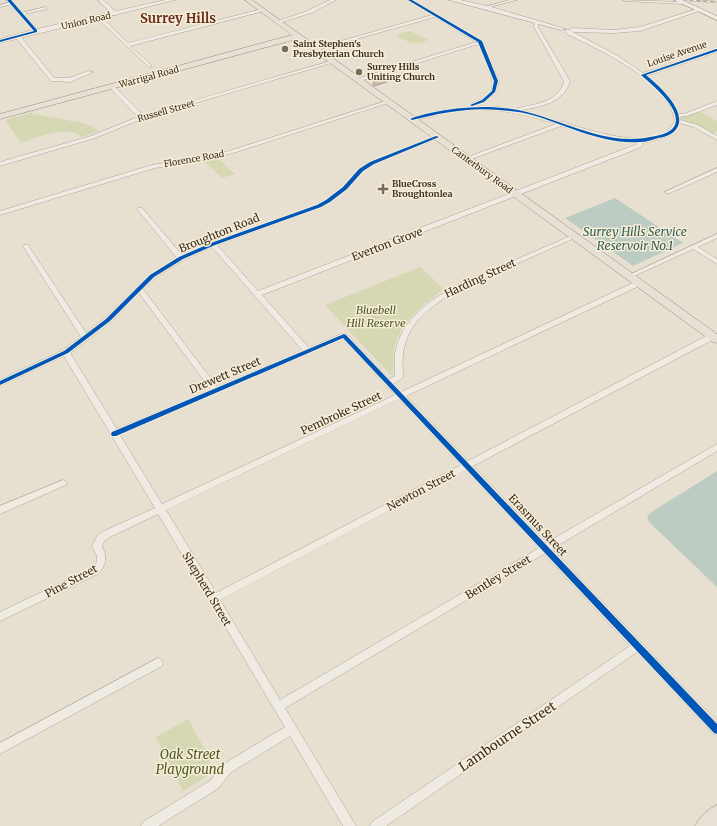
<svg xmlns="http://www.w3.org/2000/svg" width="717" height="826" viewBox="0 0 717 826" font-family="Merriweather,serif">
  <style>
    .green { fill: #d6d7b3 }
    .water { fill: #bcccc2 }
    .building { fill: #cbbfb2; stroke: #a89c90 }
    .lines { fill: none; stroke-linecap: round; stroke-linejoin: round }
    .minor-casing { stroke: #ada599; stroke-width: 1 }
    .tertiary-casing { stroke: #ada599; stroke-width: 1 }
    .secondary-casing { stroke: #9c958a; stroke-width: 1 }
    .primary-casing { stroke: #928b80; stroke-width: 1 }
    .minor { fill: #efebe3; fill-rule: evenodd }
    .tertiary { fill: #efebe3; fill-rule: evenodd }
    .secondary { fill: #efebe3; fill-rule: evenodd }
    .primary { fill: #e6e1d4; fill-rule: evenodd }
    .rail-casing { stroke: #afaaa2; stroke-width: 2 }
    .rail { stroke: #f7eed8; stroke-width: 1; stroke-dasharray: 3.5; stroke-linecap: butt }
    .cycleway-casing { stroke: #f7eed8; stroke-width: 2 }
    .cycleway { fill: #0057b8; fill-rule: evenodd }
    .poi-dot { fill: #786c5e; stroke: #f7eed8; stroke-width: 1.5 }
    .labels { text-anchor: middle; stroke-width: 3; stroke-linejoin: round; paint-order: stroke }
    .far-street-label { font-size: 9px; fill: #3d2e20; stroke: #f7eed8 }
    .far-poi-label { font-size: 9px; font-weight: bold; fill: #3d2e20; stroke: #f7eed8; text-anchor: start }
    .street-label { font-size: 11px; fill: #3d2e20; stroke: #f7eed8 }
    .park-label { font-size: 11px; font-style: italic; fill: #4d5a26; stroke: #f7eed8 }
    .water-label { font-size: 12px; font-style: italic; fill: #2f5d5a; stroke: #f7eed8 }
    .far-district-label { font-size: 13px; font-weight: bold; fill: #6b2e1e; stroke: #f7eed8 }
    .near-street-label { font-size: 13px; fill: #3d2e20; stroke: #f7eed8 }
    .near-park-label { font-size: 13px; font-style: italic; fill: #4d5a26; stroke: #f7eed8 }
  </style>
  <rect width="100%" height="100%" fill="#e7e0d1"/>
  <g class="green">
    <path d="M 410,31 L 427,39 L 428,40 C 415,46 407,42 396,35 Z"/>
    <path d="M 698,111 L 717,121 L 717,132 L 712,134 L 679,121 L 679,117 Z"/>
    <path d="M 30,113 L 87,124 L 99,131 L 81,137 C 70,124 36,138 21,143 L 5,120 Z"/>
    <path d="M 218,158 L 235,174 L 222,178 L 204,161 Z"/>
    <path d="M 420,267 L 444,289 C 420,307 395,326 393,358 C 393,364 394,369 393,374 L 391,375 L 325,305 Z"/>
    <path d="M 188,719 L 209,757 L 209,775 L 183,791 L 156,737 Z"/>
  </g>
  <g class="water">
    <path d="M 615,198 L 683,243 L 633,266 L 565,218 Z"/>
    <path d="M 717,471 L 717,587 L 649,522 L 647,517 L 650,513 Z"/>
  </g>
  <path class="building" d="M 379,77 L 387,82 L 374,86 L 373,85 L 375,78 Z"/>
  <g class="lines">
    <defs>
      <g id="minor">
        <path d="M 98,0 L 103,0 L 117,13 L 117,15 L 113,15 Z"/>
        <path d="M 330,0 L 336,0 L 311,13 L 279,23 L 275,22 L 307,11 Z"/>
        <path d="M 408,0 L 413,0 L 482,41 L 499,81 L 496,92 L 485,102 L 472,106 L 498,107 L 518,110 L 518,108 C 536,104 559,102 564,81 L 534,27 L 535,22 L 537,21 L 539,22 L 538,27 L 570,81 C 564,103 540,107 521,110 L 561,122 L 565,122 L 566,123 C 587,130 646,148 665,133 C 669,130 672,125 675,121 C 674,116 672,111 670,106 C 652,74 600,50 567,34 L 565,31 L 565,30 L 569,30 L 618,56 L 643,73 L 717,49 L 717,52 L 646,76 C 660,85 673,98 678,114 L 684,114 L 717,101 L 717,105 L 687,116 L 679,117 L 680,120 L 698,125 L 717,136 L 717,140 L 694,127 L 679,123 L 668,136 L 648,142 L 642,142 L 643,145 L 639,148 L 262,295 L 309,348 L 341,334 L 347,334 L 389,379 L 395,376 C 395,369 394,361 395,354 C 401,319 430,300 459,284 L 573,235 L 577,235 L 577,237 L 464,287 C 436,302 406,321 403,355 C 402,362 403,370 403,377 L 394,384 L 401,392 L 637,281 L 641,281 L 642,283 L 641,285 L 406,396 L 468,461 L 710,334 L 716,334 L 717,336 L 716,338 L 473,466 L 546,543 L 717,444 L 717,451 L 552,549 L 717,722 L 717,735 L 713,734 L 637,652 L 386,826 L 370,826 L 372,822 L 630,646 L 544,554 L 285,708 L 356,826 L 343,826 L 290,736 L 230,773 L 219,788 L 158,826 L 141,826 L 143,822 L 211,780 L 222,765 L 285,727 L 158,514 L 110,537 L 104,541 L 102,546 C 107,557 107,564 98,574 L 0,621 L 0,612 L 92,568 L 97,562 L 97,556 L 92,546 L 97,536 L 104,531 L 155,508 L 64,356 L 0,386 L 0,380 L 63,350 L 81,337 L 23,246 L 24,245 L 28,245 L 86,333 L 105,318 L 150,275 L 177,258 L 138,210 L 138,208 L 142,208 L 182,255 L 211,243 L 317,205 L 326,200 L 343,187 L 359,169 L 370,162 L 435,136 L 439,136 L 439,138 L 374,164 L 363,171 L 347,189 L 330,202 L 321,207 L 217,245 L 258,291 L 637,144 L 636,142 L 626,141 L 600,137 L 561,126 L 469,160 L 465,160 L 465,158 L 556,124 C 519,112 488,106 449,112 C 438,114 420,121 410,120 L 410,118 L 437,111 L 472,107 L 469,105 L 470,104 C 477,101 487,98 491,91 C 497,81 483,56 479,45 L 475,45 L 360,81 L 356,81 L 356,79 L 473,43 L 478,43 L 435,17 L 317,50 L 313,49 L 432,15 ZM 212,247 L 303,351 L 217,387 L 143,289 C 163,269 187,258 212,247 ZM 139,293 L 211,390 L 117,429 L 70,353 L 111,322 ZM 343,339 L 395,395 L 162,504 L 120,435 ZM 399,399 L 461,465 L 216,593 L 166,510 ZM 466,470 L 539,548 L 280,700 L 220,600 Z"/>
        <path d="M 510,0 L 517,0 L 486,8 L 484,7 Z"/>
        <path d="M 623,0 L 683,2 L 685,3 L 683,4 L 625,1 Z"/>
        <path d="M 11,2 L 13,3 L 13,4 L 0,7 L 0,5 Z"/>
        <path d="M 45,7 L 47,8 L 47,9 L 20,15 L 18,14 Z"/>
        <path d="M 262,9 L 264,9 L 264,11 L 130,46 L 151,65 L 151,67 L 149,67 L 97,18 L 101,17 L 128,43 Z"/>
        <path d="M 16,36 L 20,36 L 54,78 L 69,78 L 88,71 L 93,72 L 70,82 L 51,81 L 16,38 Z"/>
        <path d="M 331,61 L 335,62 L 144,118 L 95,138 L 0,166 L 0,162 L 91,136 L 138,117 L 110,88 L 110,86 L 114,86 L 143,115 Z"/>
        <path d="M 386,101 L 391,102 L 233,153 L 200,161 L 155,168 L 0,215 L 0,211 L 152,165 L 200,157 L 229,151 Z"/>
        <path d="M 717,168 L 717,172 L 670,193 L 666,193 L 665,192 Z"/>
        <path d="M 717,234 L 717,238 L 698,247 L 717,259 L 717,264 L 693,249 L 632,277 L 628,277 L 627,276 Z"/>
        <path d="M 63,480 L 66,481 L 67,483 L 66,485 L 0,514 L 0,506 Z"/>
        <path d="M 158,658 L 162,660 L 163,663 L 162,666 L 0,754 L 0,743 Z"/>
      </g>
      <g id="tertiary">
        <path d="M 6,0 L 12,0 L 37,29 L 165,0 L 175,0 L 0,43 L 0,39 L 32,30 Z"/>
        <path d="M 449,0 L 460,0 L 488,6 L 566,29 L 561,30 Z"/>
        <path d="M 697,9 L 702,10 L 640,31 L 614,33 L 572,32 L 569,30 L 572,28 L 614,30 L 640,27 Z"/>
      </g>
      <path id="secondary" d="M 674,0 L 682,0 L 717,16 L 717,20 Z"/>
      <g id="primary">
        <path d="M 245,0 L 252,0 L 717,334 L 717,343 L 713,342 L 297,39 L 0,119 L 0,114 L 292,35 Z"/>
        <path d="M 717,805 L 717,826 L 695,826 C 699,817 708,809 717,805 Z"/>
      </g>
    </defs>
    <use href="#minor" class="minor-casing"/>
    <use href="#tertiary" class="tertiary-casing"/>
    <use href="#secondary" class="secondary-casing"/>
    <use href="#primary" class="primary-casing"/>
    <use href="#minor" class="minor"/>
    <use href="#tertiary" class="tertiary"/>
    <use href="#secondary" class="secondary"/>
    <use href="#primary" class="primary"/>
    <defs>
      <path id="rail" d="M 686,0 L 717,2"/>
    </defs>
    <use href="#rail" class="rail-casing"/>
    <use href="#rail" class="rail"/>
    <defs>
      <g id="cycleway">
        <path d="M 7,0 L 11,0 L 37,30 L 37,32 L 0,42 L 0,40 L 34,31 Z"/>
        <path d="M 408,0 L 412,0 L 482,41 L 498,81 L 495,92 L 484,102 L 472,106 L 470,105 L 482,100 L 492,91 L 494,81 L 478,42 Z"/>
        <path d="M 716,49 L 717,49 L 717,51 L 646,75 C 658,85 682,106 679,123 C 677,133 666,137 658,138 C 652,140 646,142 640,142 C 603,145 567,125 532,115 C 521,112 510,111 499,110 C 469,107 441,113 412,120 L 410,119 C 416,116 423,115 430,113 C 457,107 485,105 512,109 C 558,116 602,147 650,137 C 656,136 662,135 668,132 C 693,117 652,85 641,75 Z"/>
        <path d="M 436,136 L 439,137 L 374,164 L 363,171 L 347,189 L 330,202 L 321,207 L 215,245 L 183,259 L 154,277 L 110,321 L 68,353 L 0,385 L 0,381 L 64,351 L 106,319 L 150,275 L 179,257 L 211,243 L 317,205 L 326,200 L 343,187 L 359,169 L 370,162 Z"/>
        <path d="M 344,334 L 346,335 L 717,724 L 717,734 L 714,733 L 343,338 L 116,436 L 112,436 L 111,434 L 112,432 Z"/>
      </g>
    </defs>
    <use href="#cycleway" class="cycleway-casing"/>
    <use href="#cycleway" class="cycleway"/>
  </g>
  <g class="poi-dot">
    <circle cx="285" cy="49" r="4"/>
    <circle cx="359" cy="72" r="4"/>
    <path d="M381 183h4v4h4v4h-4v4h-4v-4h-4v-4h4z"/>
  </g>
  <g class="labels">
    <g class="far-street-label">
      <text transform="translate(86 21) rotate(-13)" y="3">Union Road</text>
      <text transform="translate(677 54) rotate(-19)" y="3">Louise Avenue</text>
      <text transform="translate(149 77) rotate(-15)" y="3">Warrigal Road</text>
      <text transform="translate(166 111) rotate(-16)" y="3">Russell Street</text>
      <text transform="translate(194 159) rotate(-10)" y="3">Florence Road</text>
      <text transform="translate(482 170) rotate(36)" y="3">Canterbury Road</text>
    </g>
    <g class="far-poi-label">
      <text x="293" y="47">Saint Stephen's<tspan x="293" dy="10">Presbyterian Church</tspan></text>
      <text x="367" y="70">Surrey Hills<tspan x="367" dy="10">Uniting Church</tspan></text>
      <text x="392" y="187">BlueCross<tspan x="392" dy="10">Broughtonlea</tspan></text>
    </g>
    <g class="street-label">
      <text transform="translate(219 233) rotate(-22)" y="4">Broughton Road</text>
      <text transform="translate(387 244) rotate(-21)" y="4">Everton Grove</text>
      <text transform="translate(480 278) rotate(-25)" y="4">Harding Street</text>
      <text transform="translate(225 375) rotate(-23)" y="4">Drewett Street</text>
      <text transform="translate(341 413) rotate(-25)" y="4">Pembroke Street</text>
      <text transform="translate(421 490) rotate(-28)" y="4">Newton Street</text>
      <text transform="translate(538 525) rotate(47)" y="4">Erasmus Street</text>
      <text transform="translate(498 577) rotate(-31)" y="4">Bentley Street</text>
      <text transform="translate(71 581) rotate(-28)" y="4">Pine Street</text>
      <text transform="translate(207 589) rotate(59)" y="4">Shepherd Street</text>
    </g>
    <g class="park-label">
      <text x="376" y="314">Bluebell<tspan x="376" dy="13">Hill Reserve</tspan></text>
    </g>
    <g class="water-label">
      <text x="635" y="236">Surrey Hills Service<tspan x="635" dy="14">Reservoir No.1</tspan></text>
    </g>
    <g class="far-district-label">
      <text x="178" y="23">Surrey Hills</text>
    </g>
    <g class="near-street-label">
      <text transform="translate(507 736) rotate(-34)" y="5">Lambourne Street</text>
    </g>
    <g class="near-park-label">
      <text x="190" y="759">Oak Street<tspan x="190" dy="15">Playground</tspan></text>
    </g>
  </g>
</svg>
